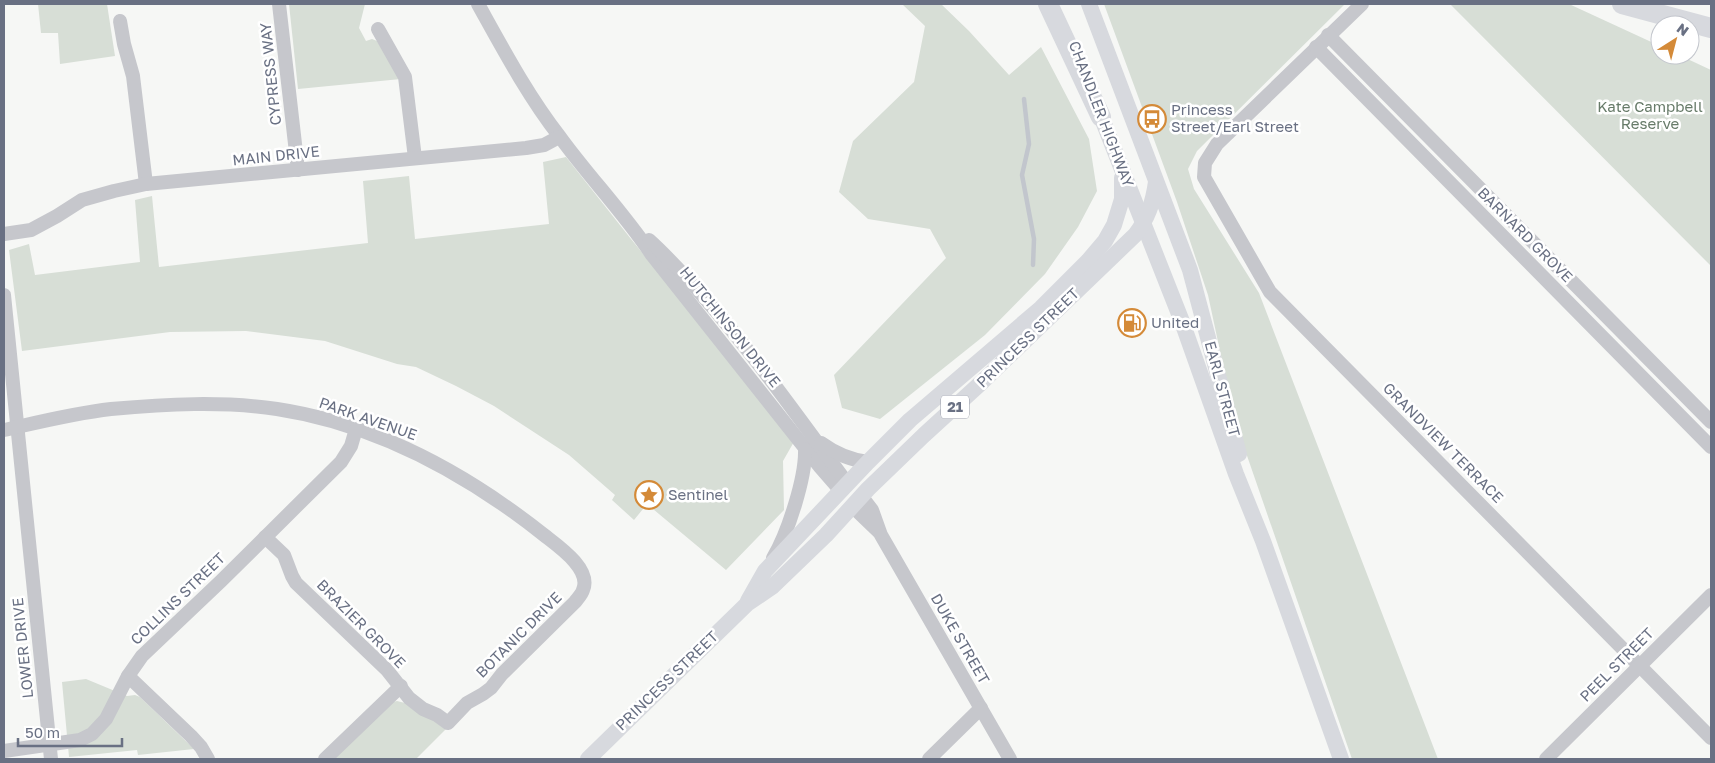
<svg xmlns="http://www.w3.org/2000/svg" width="1715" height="763" viewBox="0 0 1715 763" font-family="'Golos Text',sans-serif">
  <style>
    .green { fill: #d7ded6 }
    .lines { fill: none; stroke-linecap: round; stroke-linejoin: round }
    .stream { stroke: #c2c6cd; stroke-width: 4.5 }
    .minor { stroke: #c6c7cc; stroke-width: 14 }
    .major { stroke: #d7d9de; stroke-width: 16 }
    .highway { stroke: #d7d9de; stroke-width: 20 }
    .labels { text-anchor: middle; stroke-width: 5; stroke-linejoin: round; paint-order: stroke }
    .shield { fill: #fff; stroke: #969ba8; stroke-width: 1 }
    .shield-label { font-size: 14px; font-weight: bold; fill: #697083 }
    .street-label { font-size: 15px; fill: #697083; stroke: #fff }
    .park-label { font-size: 15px; fill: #677b69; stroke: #fff }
    .poi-label { font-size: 15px; fill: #697083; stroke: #fff; text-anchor: start }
  </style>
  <rect width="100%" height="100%" fill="#f6f7f5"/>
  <g class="green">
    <path d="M 38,4 L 107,4 L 115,56 L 60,64 L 58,33 L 41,33 Z"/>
    <path d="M 289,4 L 365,4 L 359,28 L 366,41 L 372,39 L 377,41 L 401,79 L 298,89 Z"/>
    <path d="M 902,4 L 941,4 L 969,31 L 1009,75 L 1041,47 L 1089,139 L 1097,191 L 1078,227 L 1045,274 L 985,335 L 880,419 L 842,408 L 834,375 L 946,258 L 930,229 L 868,219 L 839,192 L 853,141 L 914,82 L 925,26 Z"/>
    <path d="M 1104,4 L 1345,4 L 1197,151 L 1188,169 L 1194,189 L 1259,293 L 1438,759 L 1352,759 L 1235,421 L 1208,295 L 1177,202 Z"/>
    <path d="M 1450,4 L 1569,4 L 1660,46 L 1660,55 L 1679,55 L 1711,70 L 1711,266 Z"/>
    <path d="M 566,157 L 631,239 L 795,440 L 783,461 L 784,510 L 726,570 L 647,504 L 634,520 L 612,500 L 615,495 L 569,455 L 494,406 L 456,386 L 416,367 L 397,364 L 325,341 L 246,331 L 170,332 L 22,351 L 9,250 L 29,244 L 35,275 L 140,262 L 135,200 L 152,196 L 159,267 L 368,243 L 363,181 L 409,176 L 415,239 L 549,224 L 543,162 Z"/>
    <path d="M 86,679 L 127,696 L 135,695 L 140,697 L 194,749 L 138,755 L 137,750 L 69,757 L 62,682 Z"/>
    <path d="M 397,701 L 405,703 L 447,728 L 416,759 L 334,759 L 393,702 Z"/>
  </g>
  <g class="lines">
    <path class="stream" d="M 1024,99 L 1029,144 L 1022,175 L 1034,239 L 1033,265"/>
    <g class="minor">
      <path d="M 279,4 L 298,170"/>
      <path d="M 478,4 C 503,49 528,96 560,137 C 589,177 624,213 652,255 L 820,467 L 840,490"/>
      <path d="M 1362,4 L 1217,144 L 1205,163 L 1204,177 L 1270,292 L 1711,738"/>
      <path d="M 120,21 L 124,44 L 133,76 L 146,184"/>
      <path d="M 378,29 L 405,77 L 415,158"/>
      <path d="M 1328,35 L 1711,422"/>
      <path d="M 1316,47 L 1711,447"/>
      <path d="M 4,234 L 31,230 L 57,216 L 82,200 L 114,191 L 146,184 L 526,148 L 544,145 L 559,137"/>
      <path d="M 649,240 C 668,257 685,276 702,295 C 754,354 800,420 847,483"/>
      <path d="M 4,295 L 51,759"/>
      <path d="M 4,430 C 39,422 75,413 111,409 C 166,404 223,401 277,409 C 376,424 467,474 544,535 C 558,546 592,569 583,590 C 582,594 578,598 575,602 L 502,674 L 491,688 L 483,694 L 467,703 L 448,723 L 437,715 L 423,709 L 409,698 L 387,670 L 296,583 L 292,576 L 284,555 L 265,537"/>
      <path d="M 821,443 C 836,454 850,460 868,462"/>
      <path d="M 862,497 L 872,510 L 881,535 L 1010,759"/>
      <path d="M 853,507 L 879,532"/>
      <path d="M 773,558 C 788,533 806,477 805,449"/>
      <path d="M 128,676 L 191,736 L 201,747 L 208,759"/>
      <path d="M 4,751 L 80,740 L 92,734 L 106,719 L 128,676 L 142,656 L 221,581 L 341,462 L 351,446 L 356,429"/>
      <path d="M 325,759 L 401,686"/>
      <path d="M 929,759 L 981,708"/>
      <path d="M 1546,759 L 1711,595"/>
    </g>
    <g class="major">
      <path d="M 1089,4 L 1190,270 L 1239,454"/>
      <path d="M 1097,106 L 1181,319 L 1236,474 L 1263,541 L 1341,759"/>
      <path d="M 748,601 L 765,571 L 868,462 L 910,420 L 1041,308 L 1088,261 L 1105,241 L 1114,225 L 1122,199 L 1122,178"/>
      <path d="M 588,759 L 747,604 L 772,587 L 826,535 L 868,489 L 924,435 L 982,382 L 1135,235 C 1148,218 1153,203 1156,182"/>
    </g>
    <g class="highway">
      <path d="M 1048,4 L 1101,117"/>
      <path d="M 1622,4 L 1711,28"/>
    </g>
  </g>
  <defs>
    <symbol id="bus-ring" viewBox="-11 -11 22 22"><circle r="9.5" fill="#fff" stroke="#d48a38" stroke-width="1.5"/><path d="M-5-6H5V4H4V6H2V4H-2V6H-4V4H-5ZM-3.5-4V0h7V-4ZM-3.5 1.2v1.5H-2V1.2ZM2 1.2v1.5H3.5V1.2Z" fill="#d48a38"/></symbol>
    <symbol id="fuel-ring" viewBox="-11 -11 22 22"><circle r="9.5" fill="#fff" stroke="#d48a38" stroke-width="1.5"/><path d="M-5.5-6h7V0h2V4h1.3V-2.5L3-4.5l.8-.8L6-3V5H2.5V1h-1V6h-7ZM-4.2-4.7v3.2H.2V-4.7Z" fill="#d48a38"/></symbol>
    <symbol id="sight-ring" viewBox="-11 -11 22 22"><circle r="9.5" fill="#fff" stroke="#d48a38" stroke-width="1.5"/><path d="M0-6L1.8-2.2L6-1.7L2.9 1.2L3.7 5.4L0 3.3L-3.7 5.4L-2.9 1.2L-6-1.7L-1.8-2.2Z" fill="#d48a38"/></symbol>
  </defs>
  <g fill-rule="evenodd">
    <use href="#bus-ring" x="1136" y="103" width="32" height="32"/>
    <use href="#fuel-ring" x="1116" y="307" width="32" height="32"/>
    <use href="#sight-ring" x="633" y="479" width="32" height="32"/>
  </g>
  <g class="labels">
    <rect class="shield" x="941" y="395.5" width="28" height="23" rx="4"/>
    <g class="shield-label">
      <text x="955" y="412">21</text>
    </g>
    <g class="street-label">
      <text transform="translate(271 74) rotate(-96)" y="5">CYPRESS WAY</text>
      <text transform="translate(1101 114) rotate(69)" y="5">CHANDLER HIGHWAY</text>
      <text transform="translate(276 156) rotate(-6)" y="5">MAIN DRIVE</text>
      <text transform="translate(1525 235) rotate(45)" y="5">BARNARD GROVE</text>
      <text transform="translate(730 327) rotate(51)" y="5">HUTCHINSON DRIVE</text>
      <text transform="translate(1028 338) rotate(-44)" y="5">PRINCESS STREET</text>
      <text transform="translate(1222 389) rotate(75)" y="5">EARL STREET</text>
      <text transform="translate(368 419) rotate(19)" y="5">PARK AVENUE</text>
      <text transform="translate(1443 443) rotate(45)" y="5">GRANDVIEW TERRACE</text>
      <text transform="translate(178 599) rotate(-44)" y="5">COLLINS STREET</text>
      <text transform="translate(361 624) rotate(45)" y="5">BRAZIER GROVE</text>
      <text transform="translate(519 635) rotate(-45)" y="5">BOTANIC DRIVE</text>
      <text transform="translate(960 639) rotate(60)" y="5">DUKE STREET</text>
      <text transform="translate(23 648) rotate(-96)" y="5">LOWER DRIVE</text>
      <text transform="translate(1617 665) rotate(-45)" y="5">PEEL STREET</text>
      <text transform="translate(667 681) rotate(-44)" y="5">PRINCESS STREET</text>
    </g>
    <g class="park-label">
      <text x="1650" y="112">Kate Campbell<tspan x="1650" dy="17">Reserve</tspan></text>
    </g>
    <g class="poi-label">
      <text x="1171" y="115">Princess<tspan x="1171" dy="17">Street/Earl Street</tspan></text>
      <text x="1151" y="328">United</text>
      <text x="668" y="500">Sentinel</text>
    </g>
  </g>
  <rect width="1715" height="763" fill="none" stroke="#697083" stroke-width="10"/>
  <g transform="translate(1675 40) rotate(36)"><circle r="24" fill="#ffffff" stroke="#c3c6cd"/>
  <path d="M0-4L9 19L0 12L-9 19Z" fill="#d48a38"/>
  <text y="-8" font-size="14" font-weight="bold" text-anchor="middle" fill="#697083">N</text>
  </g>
  <path d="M18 738v8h104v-8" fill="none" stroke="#697083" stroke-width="2.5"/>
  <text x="25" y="738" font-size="15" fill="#697083" stroke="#ffffff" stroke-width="4" paint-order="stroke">50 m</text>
</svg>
